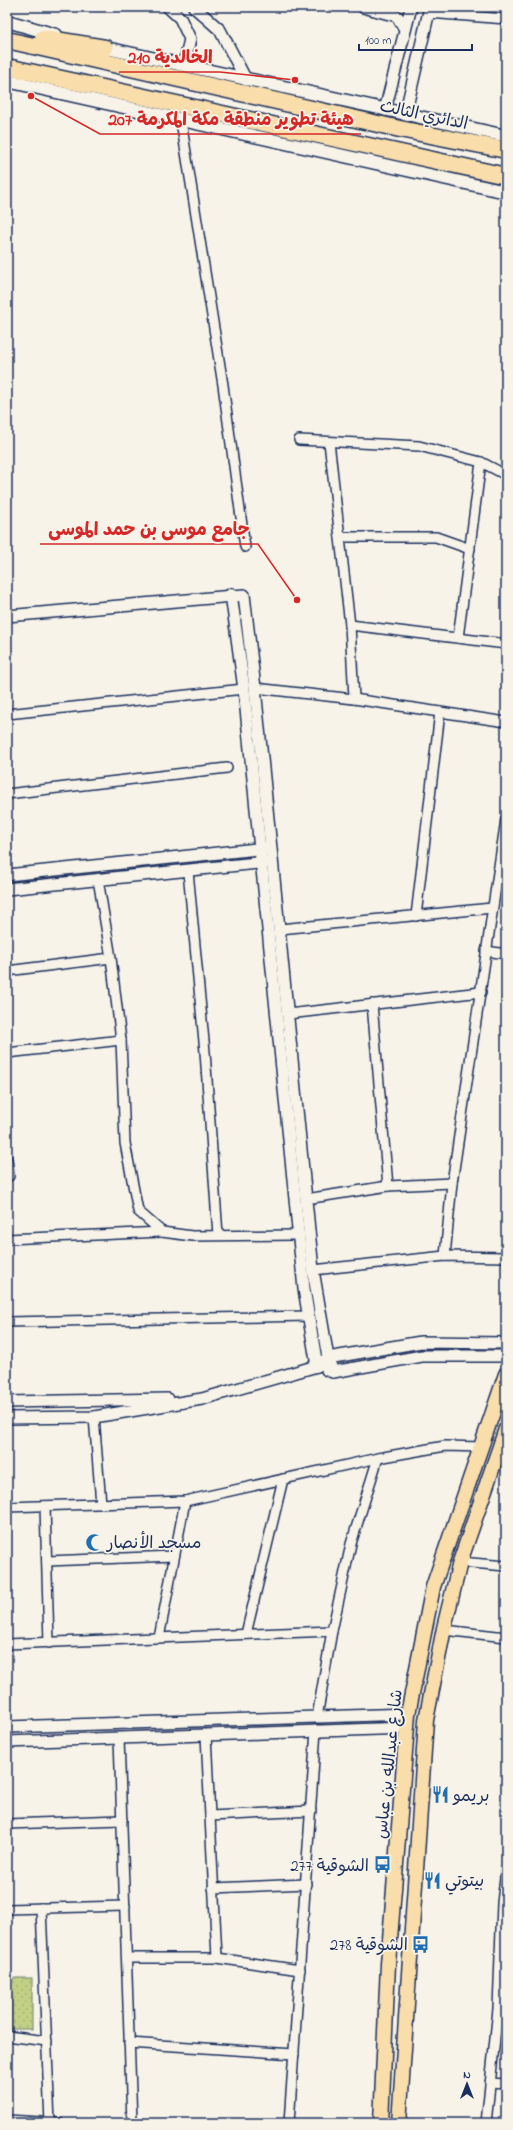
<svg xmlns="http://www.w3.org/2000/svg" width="513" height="2130" viewBox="0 0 513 2130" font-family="'Indie Flower','Playpen Sans Arabic',sans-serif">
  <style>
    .park { fill: url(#park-dots); stroke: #6e8072 }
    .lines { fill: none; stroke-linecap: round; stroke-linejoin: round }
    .minor-casing { stroke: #1b2f5e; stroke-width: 12 }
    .tertiary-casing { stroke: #1b2f5e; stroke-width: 14 }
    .secondary-casing { stroke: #1b2f5e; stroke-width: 15 }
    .primary-casing { stroke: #1b2f5e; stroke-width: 17 }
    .motorway-casing { stroke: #1b2f5e; stroke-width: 19 }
    .minor { stroke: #f7f3e8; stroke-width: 9 }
    .tertiary { stroke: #f7f3e8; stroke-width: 11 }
    .secondary { stroke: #f7f3e8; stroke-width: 12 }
    .primary { stroke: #f9deab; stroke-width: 14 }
    .motorway { stroke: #f9deab; stroke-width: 16 }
    .labels { text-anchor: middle; stroke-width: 3.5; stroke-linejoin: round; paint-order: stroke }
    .street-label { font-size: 17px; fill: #1b2f5e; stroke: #f7f3e8 }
    .poi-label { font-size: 17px; fill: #1b2f5e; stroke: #f7f3e8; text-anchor: start }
    .leader { fill: none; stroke: #d62828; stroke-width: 1.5 }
    .callout-dot { fill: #d62828; stroke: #f7f3e8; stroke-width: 1.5 }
    .callout-label { font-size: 18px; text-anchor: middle; font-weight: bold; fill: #d62828; stroke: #f7f3e8; stroke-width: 3.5; stroke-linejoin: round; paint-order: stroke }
  </style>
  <defs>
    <pattern id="park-dots" width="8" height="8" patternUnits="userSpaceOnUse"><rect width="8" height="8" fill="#c2d085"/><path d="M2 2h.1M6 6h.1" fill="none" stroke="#a6b375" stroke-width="1.8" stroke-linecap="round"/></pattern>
  </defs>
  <rect width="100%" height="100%" fill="#f7f3e8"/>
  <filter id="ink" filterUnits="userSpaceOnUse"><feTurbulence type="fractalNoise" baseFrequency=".025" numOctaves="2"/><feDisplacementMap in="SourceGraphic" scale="8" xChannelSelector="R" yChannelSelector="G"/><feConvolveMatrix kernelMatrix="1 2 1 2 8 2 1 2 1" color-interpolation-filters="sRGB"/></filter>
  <g filter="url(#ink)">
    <rect class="park" x="7" y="1978" width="25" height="51"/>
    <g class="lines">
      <defs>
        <g id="minor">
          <path d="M 428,13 L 506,19"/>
          <path d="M 181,121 L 223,385 L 245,547"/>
          <path d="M 299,440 L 419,446 L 481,462 L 458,638"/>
          <path d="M 329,442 L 350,625 L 354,699"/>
          <path d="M 481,462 L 506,475"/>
          <path d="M 340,537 L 436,537 L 470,549"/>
          <path d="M 350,625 L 506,644"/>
          <path d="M 255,688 L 354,699 L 506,722"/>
          <path d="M 7,714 L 244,689"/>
          <path d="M 7,794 L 227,768"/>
          <path d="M 188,871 L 205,1052 L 218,1235"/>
          <path d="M 98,879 L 111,958 L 121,1040 L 125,1143 L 138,1211 L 162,1232 L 192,1236 L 298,1235"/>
          <path d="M 416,916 L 440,712"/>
          <path d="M 280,929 L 492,908"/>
          <path d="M 486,951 L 506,954"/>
          <path d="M 7,971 L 111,958"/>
          <path d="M 372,1004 L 388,1186"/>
          <path d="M 288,1014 L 481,992"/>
          <path d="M 7,1053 L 121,1040"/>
          <path d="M 7,1159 L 9,1176"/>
          <path d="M 306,1199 L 388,1186 L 452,1183"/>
          <path d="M 7,1239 L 162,1232"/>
          <path d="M 445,1256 L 452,1183 L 506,819"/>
          <path d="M 313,1270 L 445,1256 L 506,1257"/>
          <path d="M 7,1322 L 308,1316"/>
          <path d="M 94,1417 L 101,1504"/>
          <path d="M 45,1506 L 49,1643"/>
          <path d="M 7,1507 L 185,1501 L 378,1458 L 445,1446 L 482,1447"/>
          <path d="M 47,1561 L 174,1556"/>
          <path d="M 460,1562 L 506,1566"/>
          <path d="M 444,1630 L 506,1637"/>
          <path d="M 246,1634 L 283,1479"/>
          <path d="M 159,1638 L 185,1501"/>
          <path d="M 7,1644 L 332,1631"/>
          <path d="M 317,1717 L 332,1631 L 351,1544 L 378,1458"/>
          <path d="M 206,1735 L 217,1958"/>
          <path d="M 119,1738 L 132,2123"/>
          <path d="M 210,1816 L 311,1811"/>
          <path d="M 7,1824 L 122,1820"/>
          <path d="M 213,1888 L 306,1884"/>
          <path d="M 41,1908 L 50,2123"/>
          <path d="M 7,1909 L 125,1906"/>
          <path d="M 127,1958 L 217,1958 L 300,1970"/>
          <path d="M 7,2036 L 47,2041"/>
          <path d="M 129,2043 L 294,2054"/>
          <path d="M 490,2083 L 506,2084"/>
          <path d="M 7,2120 L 59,2123"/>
          <path d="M 289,2123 L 316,1730"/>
          <path d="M 486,2123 L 498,2009 L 502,1903 L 506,1868"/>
        </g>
        <g id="tertiary">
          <path d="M 168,7 L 180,18 L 190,39 L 186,57 L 180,65"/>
          <path d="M 194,7 L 220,30 L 246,80"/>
          <path d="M 363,7 L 397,16 L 405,29"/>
          <path d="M 385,110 L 411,7"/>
          <path d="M 405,115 L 430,7"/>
          <path d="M 231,594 L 244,689 L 304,1289 L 317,1366"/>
          <path d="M 7,616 L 244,595 L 255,688 L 313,1270 L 328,1358 L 333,1372"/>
          <path d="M 7,875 L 267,848"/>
          <path d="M 7,889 L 267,862"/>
          <path d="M 327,1370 L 333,1372 L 422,1356 L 506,1356"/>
          <path d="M 7,1402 L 168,1399"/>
          <path d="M 7,1418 L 94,1417 L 202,1399 L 317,1366 L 328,1358 L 421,1342 L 506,1343"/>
          <path d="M 7,1727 L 408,1714"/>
          <path d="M 7,1742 L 407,1728"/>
        </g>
        <g id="secondary">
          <path d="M 7,21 L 56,35"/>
          <path d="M 97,46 L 506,136"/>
          <path d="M 7,81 L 506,192"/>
        </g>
        <g id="primary">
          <path d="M 381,2123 L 388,1964 L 408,1714 L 433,1587 L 506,1374"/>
          <path d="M 399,2123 L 426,1720 L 444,1628 L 460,1562 L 506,1429"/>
        </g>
        <g id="motorway">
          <path d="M 43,38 L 105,48"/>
          <path d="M 7,40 L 400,129 L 506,150"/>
          <path d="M 7,67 L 506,176"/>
        </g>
      </defs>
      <use href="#minor" class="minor-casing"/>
      <use href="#tertiary" class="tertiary-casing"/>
      <use href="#secondary" class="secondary-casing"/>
      <use href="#primary" class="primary-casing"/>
      <use href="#motorway" class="motorway-casing"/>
      <use href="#minor" class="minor"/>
      <use href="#tertiary" class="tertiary"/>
      <use href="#secondary" class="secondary"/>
      <use href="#primary" class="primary"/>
      <use href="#motorway" class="motorway"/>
    </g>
  </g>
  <defs>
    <symbol id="mosque-bare" viewBox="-9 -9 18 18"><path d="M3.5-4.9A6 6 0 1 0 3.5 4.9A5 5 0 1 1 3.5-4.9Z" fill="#1f6fb2" stroke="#f7f3e8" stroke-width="2.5" paint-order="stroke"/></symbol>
    <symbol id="restaurant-bare" viewBox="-9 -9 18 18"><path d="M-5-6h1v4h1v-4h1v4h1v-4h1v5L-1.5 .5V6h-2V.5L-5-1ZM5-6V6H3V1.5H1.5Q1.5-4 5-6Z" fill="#1f6fb2" stroke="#f7f3e8" stroke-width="2.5" paint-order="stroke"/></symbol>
    <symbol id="bus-bare" viewBox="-9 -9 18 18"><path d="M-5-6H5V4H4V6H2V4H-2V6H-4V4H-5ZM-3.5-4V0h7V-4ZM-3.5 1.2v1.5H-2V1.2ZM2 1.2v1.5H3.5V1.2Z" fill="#1f6fb2" stroke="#f7f3e8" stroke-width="2.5" paint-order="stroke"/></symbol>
  </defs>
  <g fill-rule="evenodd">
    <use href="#mosque-bare" x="82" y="1530" width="25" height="25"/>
    <use href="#restaurant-bare" x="428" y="1782" width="25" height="25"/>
    <use href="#bus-bare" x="370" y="1852" width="25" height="25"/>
    <use href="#restaurant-bare" x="420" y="1868" width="25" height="25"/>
    <use href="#bus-bare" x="408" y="1932" width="25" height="25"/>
  </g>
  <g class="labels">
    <g class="street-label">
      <text transform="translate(424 114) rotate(12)" y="6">الدائري الثالث</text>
      <text transform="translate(388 1764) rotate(-84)" y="6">شارع عبدالله بن عباس</text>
    </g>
    <g class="poi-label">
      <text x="107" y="1548">مسجد الأنصار</text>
      <text x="453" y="1801">بريمو</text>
      <text x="369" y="1871" text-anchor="end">الشوقية 277</text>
      <text x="445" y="1886">بيتوتي</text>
      <text x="408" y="1950" text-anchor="end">الشوقية 278</text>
    </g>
  </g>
  <path class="leader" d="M295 80L220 72H119M31 96L100 134H361M297 600L258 544H40"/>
  <g class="callout-dot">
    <circle cx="295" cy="80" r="4"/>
    <circle cx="31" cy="96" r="4"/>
    <circle cx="297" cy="600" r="4"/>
  </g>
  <g class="callout-label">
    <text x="170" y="63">الخالدية 210</text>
    <text x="231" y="125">هيئة تطوير منطقة مكة المكرمة 207</text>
    <text x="149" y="535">جامع موسى بن حمد الموسى</text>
  </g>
  <rect width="513" height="2130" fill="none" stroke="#f7f3e8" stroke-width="24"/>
  <rect x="12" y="12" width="489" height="2106" fill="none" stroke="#1b2f5e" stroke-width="1.5" filter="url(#ink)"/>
  <g transform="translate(467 2084)" stroke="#f7f3e8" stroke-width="3" paint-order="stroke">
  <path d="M0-3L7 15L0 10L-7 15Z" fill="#1b2f5e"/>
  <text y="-6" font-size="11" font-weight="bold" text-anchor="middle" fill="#1b2f5e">N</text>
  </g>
  <path d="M359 44v6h113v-6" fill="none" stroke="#1b2f5e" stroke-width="2"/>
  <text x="365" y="44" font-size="12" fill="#1b2f5e" stroke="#f7f3e8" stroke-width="3" paint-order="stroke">100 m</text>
</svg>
